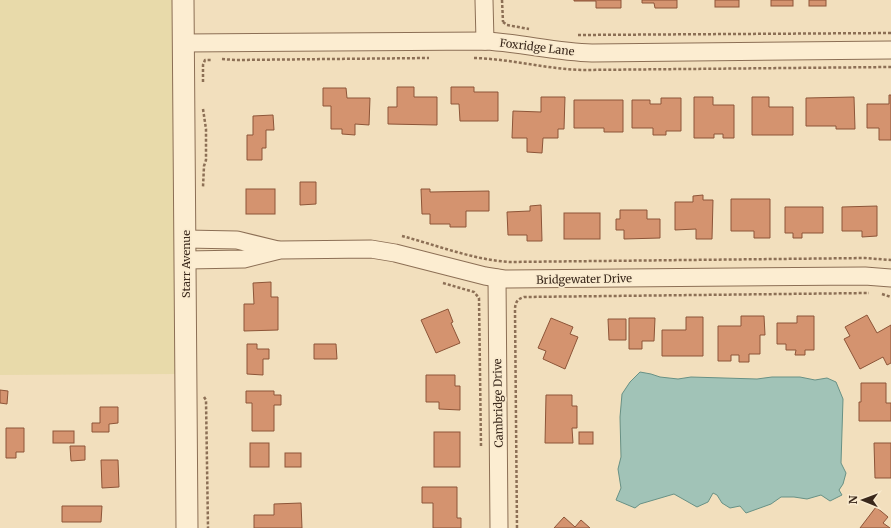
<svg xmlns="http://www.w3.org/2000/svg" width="891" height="528" viewBox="0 0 891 528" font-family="Merriweather,serif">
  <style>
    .farmland { fill: #e8daaa }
    .water { fill: #a1c3b7; stroke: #689185 }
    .building { fill: #d4936f; stroke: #8d5538 }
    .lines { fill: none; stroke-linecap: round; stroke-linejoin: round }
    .minor-casing { stroke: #8c6f55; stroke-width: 19 }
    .tertiary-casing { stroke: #8c6f55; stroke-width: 23 }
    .path { stroke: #8c6f55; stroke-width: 2.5; stroke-dasharray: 3 2; stroke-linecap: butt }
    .minor { stroke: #fcedd1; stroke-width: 17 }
    .tertiary { stroke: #fcedd1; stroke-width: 21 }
    .labels { text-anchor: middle; stroke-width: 3.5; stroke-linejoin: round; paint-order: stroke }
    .street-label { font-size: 11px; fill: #3a281b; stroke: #f9eace }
  </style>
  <rect width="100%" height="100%" fill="#f2dfbd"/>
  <path class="farmland" d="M 0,0 L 173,0 L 176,374 L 0,375 Z"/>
  <path class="water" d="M 640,372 L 651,374 L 660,377 L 678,379 L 691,377 L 757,379 L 772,377 L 800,377 L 815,380 L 827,378 L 836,382 L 843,399 L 841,463 L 846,473 L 843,484 L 839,490 L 842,495 L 830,501 L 821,495 L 807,499 L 794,497 L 781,497 L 771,504 L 746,513 L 740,506 L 730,508 L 722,503 L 717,495 L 713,493 L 708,502 L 697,507 L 674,494 L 640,504 L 635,508 L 616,500 L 621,488 L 618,469 L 621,457 L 620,417 L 622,394 L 630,382 Z"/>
  <g class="building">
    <path d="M 574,0 L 621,0 L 621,8 L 596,8 L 596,1 L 574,1 Z"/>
    <path d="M 642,0 L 677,0 L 677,8 L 655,8 L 654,3 L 642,3 Z"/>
    <rect x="715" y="0" width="24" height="7"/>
    <rect x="771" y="0" width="22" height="6"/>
    <rect x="809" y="0" width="17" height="6"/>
    <path d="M 397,87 L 414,87 L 414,97 L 437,97 L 437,125 L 388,124 L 388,107 L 397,107 Z"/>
    <path d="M 451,87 L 474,87 L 474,92 L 498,92 L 498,121 L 460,121 L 459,104 L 451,104 Z"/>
    <path d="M 323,88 L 346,88 L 347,98 L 370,98 L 369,125 L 355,124 L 355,135 L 342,134 L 342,129 L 331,129 L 331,106 L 323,106 Z"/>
    <path d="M 889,95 L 891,95 L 891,140 L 879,140 L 879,128 L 867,128 L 867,104 L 889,104 Z"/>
    <path d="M 541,97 L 565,97 L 564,129 L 558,129 L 558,138 L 543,138 L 542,153 L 527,152 L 527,138 L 512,138 L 513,111 L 541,112 Z"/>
    <path d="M 694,97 L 713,97 L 713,105 L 734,105 L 734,138 L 723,138 L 723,134 L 714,134 L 714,138 L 694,138 Z"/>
    <path d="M 752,97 L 769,97 L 769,107 L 793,107 L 793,135 L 752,135 Z"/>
    <path d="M 854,97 L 855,129 L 836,129 L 836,126 L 806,126 L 806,98 Z"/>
    <path d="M 661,98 L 681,98 L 681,131 L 666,131 L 666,135 L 653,135 L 653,128 L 632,128 L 632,100 L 650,100 L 650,104 L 661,104 Z"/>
    <path d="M 574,100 L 623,100 L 623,132 L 604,132 L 604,128 L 574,128 Z"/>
    <path d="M 273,115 L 274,130 L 266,130 L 266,148 L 262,148 L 262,160 L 247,160 L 247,135 L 253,135 L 253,116 Z"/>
    <path d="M 300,182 L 316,182 L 316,204 L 300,205 Z"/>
    <rect x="246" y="189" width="29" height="25"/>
    <path d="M 421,189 L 430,189 L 430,192 L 489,191 L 489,211 L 466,211 L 466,227 L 450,227 L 450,224 L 430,224 L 430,214 L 422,214 Z"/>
    <path d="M 703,195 L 703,200 L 713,200 L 712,239 L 696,239 L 696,229 L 675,230 L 675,202 L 693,202 L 693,196 Z"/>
    <path d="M 731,199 L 770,199 L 770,238 L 754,238 L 754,231 L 731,231 Z"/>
    <path d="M 541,205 L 542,241 L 527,241 L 527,235 L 508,235 L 507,212 L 530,211 L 530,206 Z"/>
    <path d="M 877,206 L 877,236 L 862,237 L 862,231 L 842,231 L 842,207 Z"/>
    <path d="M 785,207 L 823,207 L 823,233 L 802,233 L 802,238 L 793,238 L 793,233 L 785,233 Z"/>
    <path d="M 620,210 L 647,210 L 647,219 L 660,219 L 660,238 L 624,239 L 624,230 L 616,230 L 616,219 L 620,219 Z"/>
    <rect x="564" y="213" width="36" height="26"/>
    <path d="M 271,282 L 271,297 L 278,297 L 278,330 L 244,331 L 244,304 L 254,304 L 253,283 Z"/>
    <path d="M 448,309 L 453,322 L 451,323 L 460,343 L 436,353 L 421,320 Z"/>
    <path d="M 867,315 L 877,333 L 891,325 L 891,363 L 887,365 L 883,357 L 860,369 L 844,339 L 850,336 L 845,327 Z"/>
    <path d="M 741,316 L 764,316 L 765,335 L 760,335 L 760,354 L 749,354 L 749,362 L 739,362 L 739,355 L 731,355 L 731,361 L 718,361 L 718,326 L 741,326 Z"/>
    <path d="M 797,316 L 814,316 L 814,350 L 805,350 L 805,355 L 795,355 L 796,350 L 786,350 L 786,344 L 777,344 L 777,323 L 797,323 Z"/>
    <path d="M 686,317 L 703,317 L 703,356 L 662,356 L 662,330 L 686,330 Z"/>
    <path d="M 551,318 L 573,327 L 570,334 L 578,337 L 565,369 L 543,359 L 546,351 L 538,348 Z"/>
    <path d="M 629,318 L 655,318 L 654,341 L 642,341 L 642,349 L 629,349 Z"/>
    <path d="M 608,319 L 626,319 L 626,340 L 609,340 Z"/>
    <path d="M 247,344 L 257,344 L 257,349 L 269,349 L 269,359 L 263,359 L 263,375 L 247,374 Z"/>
    <path d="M 314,344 L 336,344 L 337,359 L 314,359 Z"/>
    <path d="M 426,375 L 455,375 L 455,386 L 460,386 L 460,410 L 439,409 L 439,402 L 426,402 Z"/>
    <path d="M 861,383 L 886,383 L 886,403 L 891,403 L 891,421 L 859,421 L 859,402 L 861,402 Z"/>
    <path d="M 0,390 L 8,391 L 7,404 L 0,403 Z"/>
    <path d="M 246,391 L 274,391 L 274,395 L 281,395 L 281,405 L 274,405 L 274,431 L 252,431 L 252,403 L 246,403 Z"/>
    <path d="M 546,395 L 572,395 L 572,406 L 577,406 L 577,428 L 572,428 L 573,443 L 545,443 Z"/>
    <path d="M 100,407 L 118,407 L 118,423 L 109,424 L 109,432 L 92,432 L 92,423 L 100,423 Z"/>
    <path d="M 6,428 L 24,428 L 24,452 L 16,452 L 16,458 L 6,458 Z"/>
    <rect x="53" y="431" width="21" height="12"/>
    <rect x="434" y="432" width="26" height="35"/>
    <rect x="579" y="432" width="14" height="12"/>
    <rect x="250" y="443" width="19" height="24"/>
    <path d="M 874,443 L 891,443 L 891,478 L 875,478 Z"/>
    <path d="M 70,446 L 85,446 L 85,460 L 71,461 Z"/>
    <rect x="285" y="453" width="16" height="14"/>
    <path d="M 101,460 L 118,460 L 119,487 L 102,488 Z"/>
    <path d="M 422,487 L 457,487 L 457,518 L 461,518 L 461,528 L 433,528 L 433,503 L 422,503 Z"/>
    <path d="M 301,503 L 302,528 L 254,528 L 254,515 L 274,515 L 274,504 Z"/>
    <path d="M 62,506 L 102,506 L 101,522 L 62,522 Z"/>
    <path d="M 876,507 L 888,517 L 883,523 L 890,528 L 860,528 Z"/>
    <path d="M 564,517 L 575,527 L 581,520 L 590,528 L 554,528 Z"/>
  </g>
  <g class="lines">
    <defs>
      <g id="minor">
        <path d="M 484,0 L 485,41"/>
        <path d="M 184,43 L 485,41 C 521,43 556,52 592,53 L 891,50"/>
        <path d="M 186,239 L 237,240 L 278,250"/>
        <path d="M 186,260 L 244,259 L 280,250 L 371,249 L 395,253 L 485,276 L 504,279 L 865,276 L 891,278"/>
        <path d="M 497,278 L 499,528"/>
      </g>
      <path id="tertiary" d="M 183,0 L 187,528"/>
    </defs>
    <use href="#minor" class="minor-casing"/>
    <use href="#tertiary" class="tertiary-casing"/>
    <g class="path">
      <path d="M 502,0 L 503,22"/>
      <path d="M 503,22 L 507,25 L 529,29"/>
      <path d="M 578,35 L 891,33"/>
      <path d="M 474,58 C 511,59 546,69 583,70 L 891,67"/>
      <path d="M 222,59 L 235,60 L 429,58"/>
      <path d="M 203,82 L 203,65 L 205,60 L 212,60"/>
      <path d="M 203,109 L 206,129 L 206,160 L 204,166 L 203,187"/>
      <path d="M 402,236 C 436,245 474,260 510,262 L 865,258 L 891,260"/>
      <path d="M 443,283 L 474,292 L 479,298 L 481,447"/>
      <path d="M 882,294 L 891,297"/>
      <path d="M 204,397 L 206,400 L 208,528"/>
      <path d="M 517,528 L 515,310 C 515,303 517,299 524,297 L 869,293"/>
    </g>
    <use href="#minor" class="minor"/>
    <use href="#tertiary" class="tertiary"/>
  </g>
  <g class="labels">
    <g class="street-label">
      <text transform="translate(537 47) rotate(7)" y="4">Foxridge Lane</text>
      <text transform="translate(186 264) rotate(-90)" y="4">Starr Avenue</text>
      <text transform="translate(584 279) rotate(-1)" y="4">Bridgewater Drive</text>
      <text transform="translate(498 403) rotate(-91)" y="4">Cambridge Drive</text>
    </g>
  </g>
  <g transform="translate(863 500) rotate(271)" stroke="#f9eace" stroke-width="3" paint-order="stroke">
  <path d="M0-3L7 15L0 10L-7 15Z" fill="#3a281b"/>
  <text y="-6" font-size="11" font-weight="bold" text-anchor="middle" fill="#3a281b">N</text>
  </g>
</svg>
